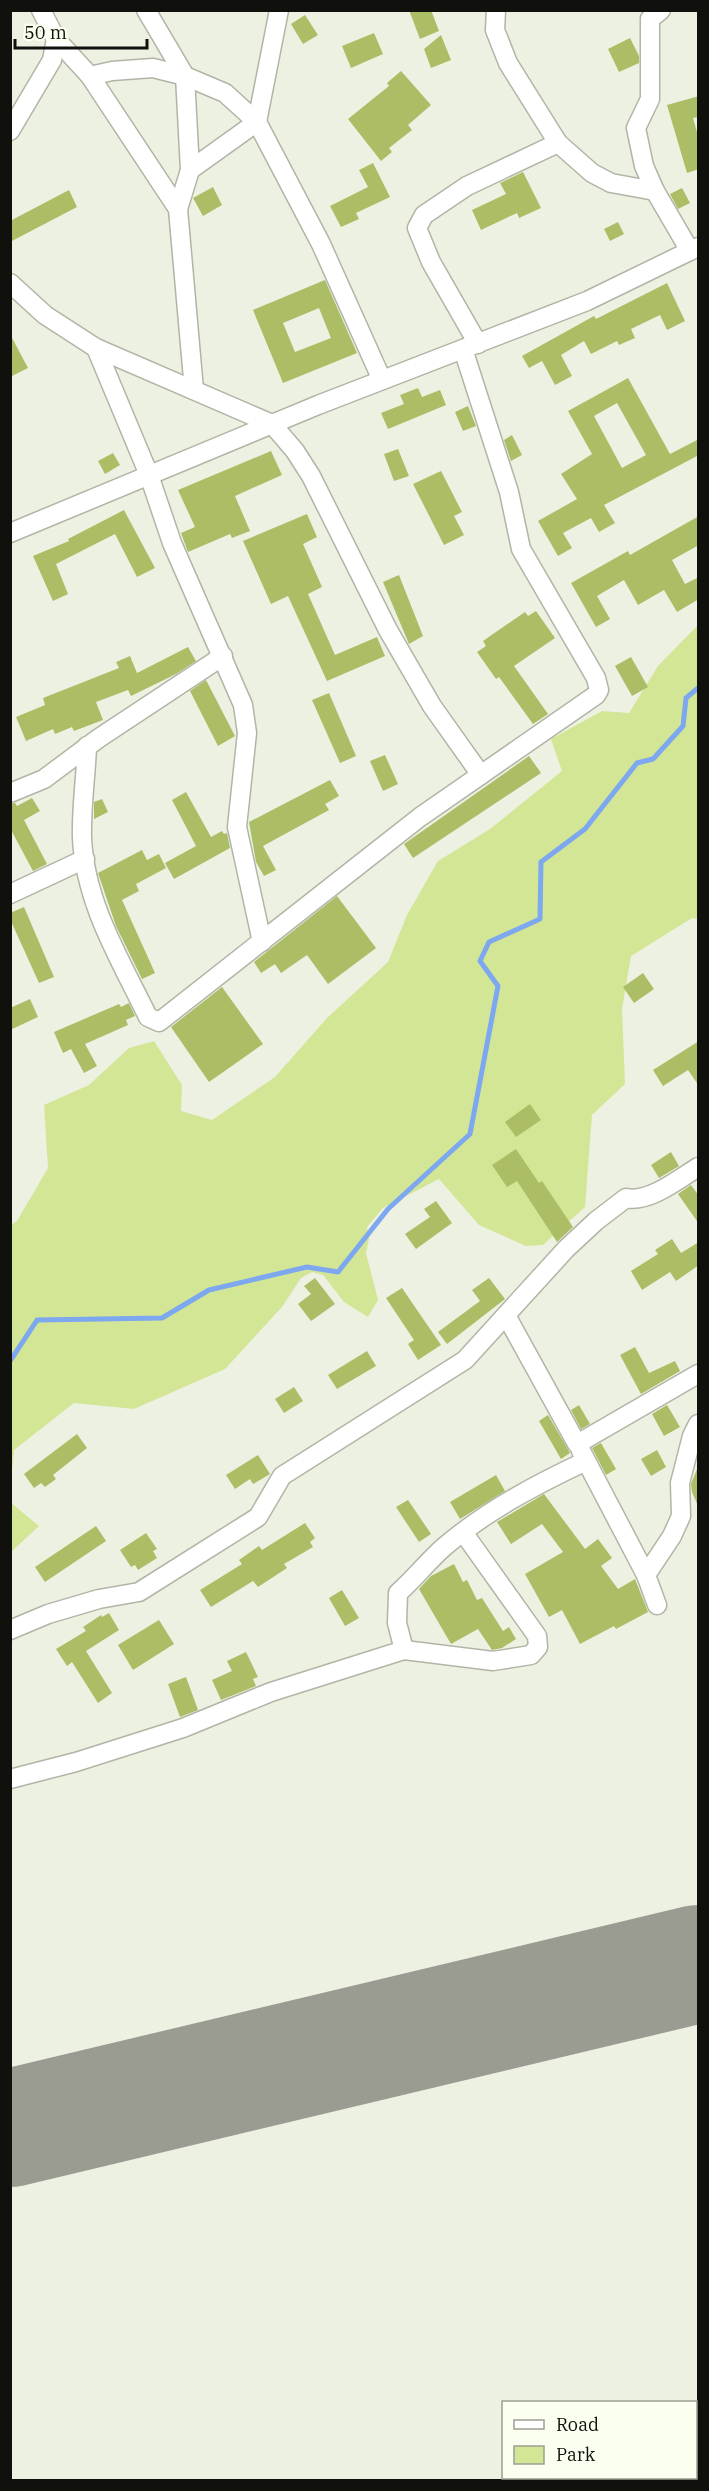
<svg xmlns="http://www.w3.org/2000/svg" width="709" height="2491" viewBox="0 0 709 2491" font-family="'IBM Plex Serif',serif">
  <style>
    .green { fill: #d3e696 }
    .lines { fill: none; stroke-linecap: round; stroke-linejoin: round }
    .stream { stroke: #7da7ef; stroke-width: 5 }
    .runway { stroke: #9a9c92; stroke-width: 118 }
    .building { fill: #abbe66; fill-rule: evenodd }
    .minor-casing { stroke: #b1b5a6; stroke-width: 21 }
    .minor { stroke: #fff; stroke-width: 18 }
  </style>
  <rect width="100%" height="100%" fill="#edf1e2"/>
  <g class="green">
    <path d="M 698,625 L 698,919 L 692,918 L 631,956 L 622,1009 L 625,1084 L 592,1115 L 585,1207 L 543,1245 L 526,1246 L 479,1225 L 439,1179 L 383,1208 L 367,1227 L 369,1239 L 366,1253 L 378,1300 L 368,1317 L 344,1302 L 323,1275 L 312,1272 L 301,1278 L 282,1307 L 225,1369 L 134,1409 L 74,1403 L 14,1450 L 11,1481 L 11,1225 L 17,1221 L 48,1168 L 44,1105 L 89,1085 L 129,1048 L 154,1041 L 182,1085 L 181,1111 L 212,1120 L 275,1077 L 327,1018 L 388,962 L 407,915 L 438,861 L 490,829 L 562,771 L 551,739 L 602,711 L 629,713 L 658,666 Z"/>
    <path d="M 10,1502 L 39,1526 L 11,1552 L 10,1552 Z"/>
  </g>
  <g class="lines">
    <path class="stream" d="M 10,1361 L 37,1320 L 162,1318 L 209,1290 L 307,1267 L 338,1272 L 388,1209 L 470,1134 L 498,986 L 480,961 L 489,942 L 540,919 L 541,862 L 585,829 L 637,763 L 653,759 L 683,726 L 686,698 L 698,688"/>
    <path class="runway" d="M 10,2128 L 698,1964"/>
  </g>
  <g class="building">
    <path d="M 409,10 L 431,10 L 439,31 L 420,39 Z"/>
    <path d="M 305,15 L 318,35 L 303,44 L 291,24 Z"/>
    <path d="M 374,33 L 383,54 L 351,68 L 342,46 Z"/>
    <path d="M 441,35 L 451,60 L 431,68 L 424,49 Z"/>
    <path d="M 630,38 L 639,56 L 639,63 L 619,72 L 608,49 Z"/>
    <path d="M 401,71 L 431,105 L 408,125 L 412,130 L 389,148 L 392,152 L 381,161 L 348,119 L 389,86 L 387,83 Z"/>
    <path d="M 699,96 L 699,117 L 693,118 L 699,139 L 699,169 L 687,173 L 667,105 Z"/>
    <path d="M 373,163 L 390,197 L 356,213 L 359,219 L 341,227 L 330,206 L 368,187 L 359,170 Z"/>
    <path d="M 523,172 L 541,208 L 519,218 L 517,213 L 481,230 L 472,210 L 506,194 L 500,183 Z"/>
    <path d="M 213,187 L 222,205 L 203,216 L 193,198 Z"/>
    <path d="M 682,188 L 690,203 L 678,209 L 670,194 Z"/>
    <path d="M 69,190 L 77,207 L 10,242 L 10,221 Z"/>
    <path d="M 618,222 L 624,234 L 610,241 L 604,229 Z"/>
    <path d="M 325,280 L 357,353 L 283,383 L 253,310 ZM 319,308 L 331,338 L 295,352 L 283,323 Z"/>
    <path d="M 667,283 L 685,321 L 667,330 L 660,315 L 631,329 L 635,338 L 619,345 L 617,341 L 591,354 L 584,341 L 561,355 L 572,376 L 555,385 L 542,361 L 529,368 L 522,356 L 594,316 L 596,319 Z"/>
    <path d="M 10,334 L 28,368 L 10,377 Z"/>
    <path d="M 628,378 L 670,454 L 699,439 L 699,455 L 604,505 L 615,523 L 599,532 L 591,518 L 563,533 L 572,548 L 558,556 L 538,521 L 577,499 L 561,474 L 592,454 L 568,411 ZM 617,403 L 646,455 L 622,468 L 594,416 Z"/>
    <path d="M 418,388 L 422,397 L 440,390 L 446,405 L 388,429 L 381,413 L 404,404 L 400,395 Z"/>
    <path d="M 468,406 L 476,426 L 463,431 L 455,412 Z"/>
    <path d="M 512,435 L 522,455 L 511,461 L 504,440 Z"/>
    <path d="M 398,449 L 409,476 L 394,481 L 384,454 Z"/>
    <path d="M 271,451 L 282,475 L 235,496 L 250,531 L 232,538 L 230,534 L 188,552 L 181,533 L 195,527 L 178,490 Z"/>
    <path d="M 113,453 L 120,465 L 105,474 L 98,461 Z"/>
    <path d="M 441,471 L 462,512 L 454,516 L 464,535 L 444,545 L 413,484 Z"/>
    <path d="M 124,510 L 155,568 L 137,577 L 115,534 L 56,564 L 68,594 L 53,601 L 33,556 L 69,541 L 68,539 Z"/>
    <path d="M 307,514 L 317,537 L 303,544 L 322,587 L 308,594 L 335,655 L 377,637 L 385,656 L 327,681 L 288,596 L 271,604 L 243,541 Z"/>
    <path d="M 699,516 L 699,545 L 672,560 L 685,584 L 699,577 L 699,599 L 677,612 L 664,590 L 638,605 L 624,580 L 597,596 L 610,619 L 596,627 L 571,583 L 628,551 L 630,555 Z"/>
    <path d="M 399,575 L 423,636 L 409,644 L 383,582 Z"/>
    <path d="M 536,611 L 555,638 L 514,666 L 548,714 L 533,724 L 499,677 L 496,679 L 477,652 L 486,646 L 483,641 L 525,612 L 528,616 Z"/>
    <path d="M 188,647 L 196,661 L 176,674 L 131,696 L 128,690 L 96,702 L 103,720 L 74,731 L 72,727 L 55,734 L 53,729 L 26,741 L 16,717 L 45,705 L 43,698 L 119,668 L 116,662 L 130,656 L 137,673 Z"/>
    <path d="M 631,657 L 648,687 L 632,696 L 615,666 Z"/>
    <path d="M 206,680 L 235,736 L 218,746 L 190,691 Z"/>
    <path d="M 329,693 L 356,756 L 340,763 L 312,700 Z"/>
    <path d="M 385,755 L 398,784 L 383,791 L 370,761 Z"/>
    <path d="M 529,756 L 541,773 L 413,858 L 404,844 Z"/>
    <path d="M 330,780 L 339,796 L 325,804 L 329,810 L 263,846 L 276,870 L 264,876 L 256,862 L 249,822 Z"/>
    <path d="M 186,792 L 211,837 L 222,831 L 224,834 L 227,833 L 230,848 L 174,879 L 165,863 L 196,846 L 172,800 Z"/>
    <path d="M 32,798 L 40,811 L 24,820 L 47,864 L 33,871 L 10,828 L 10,804 L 15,803 L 17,806 Z"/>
    <path d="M 102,799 L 108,812 L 94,819 L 94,802 Z"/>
    <path d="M 142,850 L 147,860 L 159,854 L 166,868 L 136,884 L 139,891 L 122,900 L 155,973 L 142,979 L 116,926 L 98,873 Z"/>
    <path d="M 337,896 L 376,948 L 328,984 L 307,955 L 281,973 L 275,964 L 261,973 L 254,962 Z"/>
    <path d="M 24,907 L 54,977 L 39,983 L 10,919 L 10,913 Z"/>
    <path d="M 643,973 L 654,989 L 634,1003 L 623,987 Z"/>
    <path d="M 222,987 L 263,1044 L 209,1082 L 171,1027 Z"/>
    <path d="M 30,999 L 38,1017 L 10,1030 L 10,1008 Z"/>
    <path d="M 129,1003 L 135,1016 L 126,1020 L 128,1025 L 85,1044 L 97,1066 L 84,1073 L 71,1049 L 63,1053 L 54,1032 L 119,1004 L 121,1007 Z"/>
    <path d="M 699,1041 L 699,1086 L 688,1070 L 663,1086 L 653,1070 Z"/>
    <path d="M 530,1104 L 541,1120 L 516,1137 L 505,1122 Z"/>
    <path d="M 516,1149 L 539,1183 L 542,1181 L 573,1227 L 557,1242 L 517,1181 L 507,1187 L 492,1165 Z"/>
    <path d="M 671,1152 L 679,1166 L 659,1178 L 651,1165 Z"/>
    <path d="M 691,1185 L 699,1196 L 699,1224 L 678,1194 Z"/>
    <path d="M 436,1201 L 452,1223 L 416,1249 L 405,1234 L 430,1217 L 424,1209 Z"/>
    <path d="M 672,1239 L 681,1253 L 699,1242 L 699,1265 L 676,1281 L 670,1272 L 642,1290 L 631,1271 L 658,1254 L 655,1250 Z"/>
    <path d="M 315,1278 L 335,1304 L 311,1321 L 298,1304 L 311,1294 L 304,1286 Z"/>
    <path d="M 489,1278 L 505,1299 L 447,1344 L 438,1332 L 480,1301 L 472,1290 Z"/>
    <path d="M 402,1288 L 441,1345 L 418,1360 L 408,1344 L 414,1340 L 386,1298 Z"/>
    <path d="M 635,1347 L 649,1373 L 675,1361 L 680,1371 L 641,1394 L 620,1355 Z"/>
    <path d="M 367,1351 L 376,1366 L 337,1389 L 328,1375 Z"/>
    <path d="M 294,1387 L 303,1401 L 284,1413 L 275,1399 Z"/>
    <path d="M 579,1405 L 590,1424 L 581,1429 L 571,1410 Z"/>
    <path d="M 667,1405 L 680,1427 L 664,1436 L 652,1414 Z"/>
    <path d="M 548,1415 L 570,1453 L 561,1459 L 539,1421 Z"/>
    <path d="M 77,1434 L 87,1448 L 53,1475 L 56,1479 L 45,1487 L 41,1483 L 34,1488 L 24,1474 Z"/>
    <path d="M 601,1443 L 616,1469 L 606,1475 L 592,1448 Z"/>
    <path d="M 657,1450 L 666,1467 L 651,1476 L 641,1459 Z"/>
    <path d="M 258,1455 L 270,1474 L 253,1484 L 250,1479 L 235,1489 L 226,1475 Z"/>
    <path d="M 699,1464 L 699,1508 L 692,1492 L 691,1484 Z"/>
    <path d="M 496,1475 L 505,1491 L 460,1519 L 450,1502 Z"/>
    <path d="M 544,1494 L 585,1549 L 598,1539 L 612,1558 L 601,1566 L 618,1589 L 635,1579 L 648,1612 L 616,1629 L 614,1626 L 580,1644 L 562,1610 L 549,1617 L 525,1574 L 563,1552 L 542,1524 L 511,1544 L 497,1522 Z"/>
    <path d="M 408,1500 L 431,1534 L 419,1542 L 396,1507 Z"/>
    <path d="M 305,1523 L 315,1538 L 310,1542 L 313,1547 L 284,1564 L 287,1568 L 258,1587 L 253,1581 L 211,1607 L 200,1590 L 242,1564 L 239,1560 L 259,1546 L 262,1550 Z"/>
    <path d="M 96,1526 L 106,1541 L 45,1582 L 35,1567 Z"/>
    <path d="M 146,1533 L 157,1549 L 153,1551 L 157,1558 L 138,1570 L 135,1565 L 131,1567 L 120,1550 Z"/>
    <path d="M 454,1564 L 463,1582 L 467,1580 L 477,1600 L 482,1598 L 503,1631 L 509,1627 L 516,1639 L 502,1648 L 492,1650 L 478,1629 L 451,1644 L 419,1589 L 431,1576 Z"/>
    <path d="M 342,1590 L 359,1618 L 345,1626 L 329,1598 Z"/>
    <path d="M 109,1613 L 119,1630 L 86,1651 L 112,1693 L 98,1703 L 72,1662 L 67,1666 L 56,1649 L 86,1631 L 83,1627 L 101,1615 L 102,1617 Z"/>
    <path d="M 159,1620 L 174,1644 L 133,1670 L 118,1645 Z"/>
    <path d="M 246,1652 L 258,1677 L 253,1679 L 256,1686 L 221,1700 L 212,1680 L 232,1671 L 227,1661 Z"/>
    <path d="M 186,1677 L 198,1710 L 180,1717 L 168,1684 Z"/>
  </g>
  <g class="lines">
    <defs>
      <g id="minor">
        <path d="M 41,10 L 56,39 L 90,76 L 178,209 L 194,390"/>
        <path d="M 146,10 L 185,76 L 190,170"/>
        <path d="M 496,10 L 495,30 L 508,63 L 558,143 L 592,173 L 611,183 L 655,191"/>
        <path d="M 661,10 L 650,19 L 650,99 L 636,128 L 644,166 L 655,191 L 690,251"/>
        <path d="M 90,76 L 112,71 L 153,68 L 185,76 L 225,93 L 257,122 L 321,244 L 382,380"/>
        <path d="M 10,131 L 52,60 L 56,39"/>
        <path d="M 178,209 L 190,170 L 257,122 L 279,10"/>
        <path d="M 10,283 L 45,315 L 96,348 L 272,424 L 295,451 L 311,476 L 388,630 L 432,706 L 481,775"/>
        <path d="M 478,344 L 431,262 L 417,228 L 424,215 L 467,186 L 558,143"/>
        <path d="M 96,348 L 149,475 L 172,543 L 243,705 L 247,733 L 237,827 L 262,942"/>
        <path d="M 10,533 L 318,405 L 587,301 L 698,247"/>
        <path d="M 87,746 C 86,776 81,808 82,838 C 85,903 120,959 148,1017 L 159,1022 L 420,817 L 596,695 L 599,690 L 596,678 L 521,549 L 509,492 L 463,349"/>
        <path d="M 10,793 L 44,779 L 99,738 L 223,656"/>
        <path d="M 10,894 L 85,859"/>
        <path d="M 507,1317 L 577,1444 L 698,1374"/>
        <path d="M 581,1451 L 646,1575 L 657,1605"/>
        <path d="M 646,1575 L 672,1536 L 681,1516 L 680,1483 L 692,1436 L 698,1424"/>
        <path d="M 10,1630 L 48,1614 L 99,1599 L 139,1592 L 258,1517 L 282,1476 L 465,1360 L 566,1249 L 596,1221 L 626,1198 C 649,1203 679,1179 698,1167"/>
        <path d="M 404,1650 L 397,1623 L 398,1593 C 414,1579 428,1561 444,1547 C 486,1511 535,1485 586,1461"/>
        <path d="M 10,1779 L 76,1762 L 183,1728 L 271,1692 L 404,1650 L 493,1661 L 531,1655 L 538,1647 L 537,1636 L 463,1532"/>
      </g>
    </defs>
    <use href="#minor" class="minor-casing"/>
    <use href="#minor" class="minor"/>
  </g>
  <rect width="709" height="2491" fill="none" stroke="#10110c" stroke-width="24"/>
  <rect x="502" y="2401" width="195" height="78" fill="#faffef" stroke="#9ca094" stroke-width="1.5"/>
  <rect x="514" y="2420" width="30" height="9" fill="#ffffff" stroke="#9ca094" stroke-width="1.5"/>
  <text x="556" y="2431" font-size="18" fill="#10110c">Road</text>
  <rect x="514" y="2446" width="30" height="18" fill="#d3e696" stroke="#9ca094" stroke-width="1.5"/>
  <text x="556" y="2461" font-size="18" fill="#10110c">Park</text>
  <path d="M15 39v9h132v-9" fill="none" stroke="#10110c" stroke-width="3"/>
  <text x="24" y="39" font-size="18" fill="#10110c" stroke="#faffef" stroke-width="4.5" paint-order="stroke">50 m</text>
</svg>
